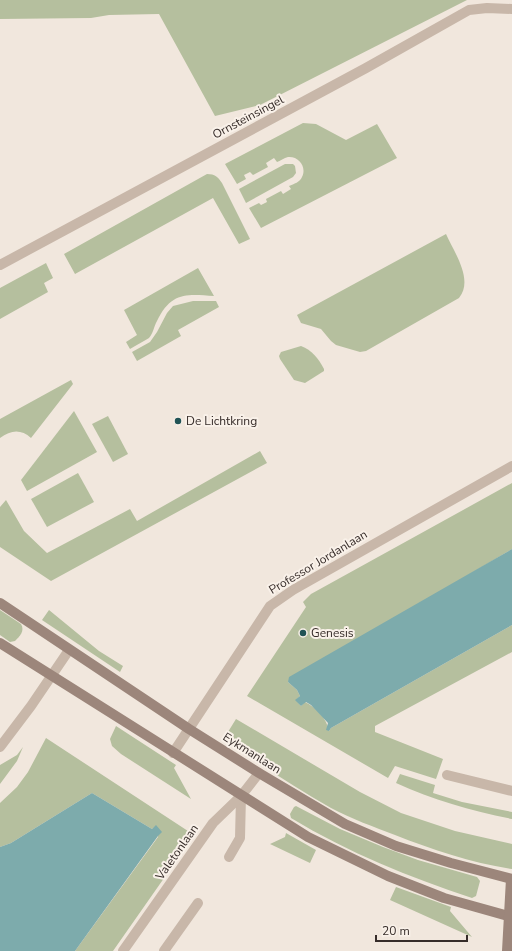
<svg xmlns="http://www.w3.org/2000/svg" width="512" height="951" viewBox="0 0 512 951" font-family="'Nunito Sans',sans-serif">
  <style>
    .green { fill: #b5bf9e }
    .water { fill: #7dabac }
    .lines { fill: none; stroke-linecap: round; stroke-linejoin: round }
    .lane { stroke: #c8b7a9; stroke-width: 10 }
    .street { stroke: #c8b7a9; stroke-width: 10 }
    .secondary { stroke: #9c867b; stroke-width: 10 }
    .poi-dot { fill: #215355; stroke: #f9f1e9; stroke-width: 1.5 }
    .labels { text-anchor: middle; stroke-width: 4; stroke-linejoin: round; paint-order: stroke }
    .street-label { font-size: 12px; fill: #362c29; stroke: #f9f1e9 }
    .poi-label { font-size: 12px; fill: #362c29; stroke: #f9f1e9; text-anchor: start }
  </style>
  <rect width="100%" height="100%" fill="#f1e7dd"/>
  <g class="green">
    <path d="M 0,0 L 473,0 L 467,0 L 260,105 L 215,116 L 159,14 L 109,15 L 91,18 L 0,19 Z"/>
    <path d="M 303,123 L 316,124 L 346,140 L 377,124 L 397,158 L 261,228 L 249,208 L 259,203 L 261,205 L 267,202 L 266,199 L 281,191 L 283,194 L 291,189 L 289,186 C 294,184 300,182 302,177 C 307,167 299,156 288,157 C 284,158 280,161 277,162 L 274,158 L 266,163 L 268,167 L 253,175 L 250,172 L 244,175 L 246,179 L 237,184 L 225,164 Z"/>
    <path d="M 285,164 L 293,164 L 295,166 L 296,173 L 293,177 L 246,203 L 239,189 Z"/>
    <path d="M 207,174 C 215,174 218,177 222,183 L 250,239 L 239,244 L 213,198 L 75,274 L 64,254 Z"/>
    <path d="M 446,234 C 454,252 474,280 459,298 L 366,351 L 360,352 L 336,345 L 331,341 L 321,329 L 301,323 L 297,315 Z"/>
    <path d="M 46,263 L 53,278 L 44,283 L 48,292 L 0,319 L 0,288 Z"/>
    <path d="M 198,268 L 214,296 C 186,294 171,292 157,321 C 154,326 153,334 149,338 C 143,342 136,345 130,349 L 126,342 L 137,335 L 124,310 Z"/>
    <path d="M 193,301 L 216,301 L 219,307 L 178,330 L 181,336 L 137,361 L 132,352 L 150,342 L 157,332 L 167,313 L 173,306 Z"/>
    <path d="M 301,346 C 312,350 318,358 324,369 L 324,371 L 305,383 L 294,380 L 280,359 L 279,356 L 281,352 Z"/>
    <path d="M 71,380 L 73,384 L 31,438 C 21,429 11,430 0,438 L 0,419 Z"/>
    <path d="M 74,411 L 97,452 L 27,491 L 21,480 Z"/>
    <path d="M 108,416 L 128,454 L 113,462 L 92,424 Z"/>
    <path d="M 260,451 L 267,463 L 51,581 L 0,547 L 0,507 L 6,500 L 24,531 L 47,553 L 130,509 L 137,521 Z"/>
    <path d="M 78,473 L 94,502 L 47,527 L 31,499 Z"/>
    <path d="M 512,483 L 512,549 L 288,682 L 297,690 L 300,696 L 296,700 L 301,706 L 305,702 C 316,707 327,719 329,731 L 331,728 L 512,625 L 512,652 L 375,726 L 375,732 L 443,759 L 436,779 L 395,766 L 388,778 L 247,696 L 306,607 L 303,602 L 311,594 Z"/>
    <path d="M 0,610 L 21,624 C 25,631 20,636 15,641 L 10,642 L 0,635 Z"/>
    <path d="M 49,610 L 99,651 L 123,666 L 120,672 L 42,620 Z"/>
    <path d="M 236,719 L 360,792 L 401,813 L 455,831 L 512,844 L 512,869 C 472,863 433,850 395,835 C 374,827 352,819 331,808 C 294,787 258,763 223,740 Z"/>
    <path d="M 116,726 L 176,765 L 174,768 L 191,799 L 121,754 L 112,746 L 110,739 Z"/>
    <path d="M 46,738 L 191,833 L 190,841 L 113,951 L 75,951 L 158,837 L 156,826 L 152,829 L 92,793 L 11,843 L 0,847 L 0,803 L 17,787 L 28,772 Z"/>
    <path d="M 23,747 L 17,761 L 0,784 L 0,765 L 17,755 Z"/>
    <path d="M 400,774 L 435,785 L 433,793 L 462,802 L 512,812 L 512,819 C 472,811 433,800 396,783 Z"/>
    <path d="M 296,806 L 340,829 L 383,847 L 418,860 L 477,877 L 480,881 L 476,896 L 472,898 C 409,877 349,853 291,818 L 290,814 L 294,807 Z"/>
    <path d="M 286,833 L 316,850 L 310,863 L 270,844 L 285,837 Z"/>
    <path d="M 396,887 L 451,907 L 450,911 L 472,937 L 390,900 Z"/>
  </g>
  <g class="water">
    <path d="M 512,549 L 512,625 L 331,728 L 329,731 L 326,730 L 328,723 L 311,705 L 306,702 L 301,706 L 295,700 L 300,696 L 297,690 L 288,682 L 289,677 Z"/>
    <path d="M 92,793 L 152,829 L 156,825 L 162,832 L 158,836 L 75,951 L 0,951 L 0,847 L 11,843 Z"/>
  </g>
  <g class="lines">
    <g class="lane">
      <path d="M 229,857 L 240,838 L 241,796"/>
      <path d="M 164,951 L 198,903"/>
    </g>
    <g class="street">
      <path d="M 0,265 L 366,68 L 469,10 L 487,8 L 512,9"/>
      <path d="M 0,747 L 31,706 L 69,650"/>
      <path d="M 173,753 L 270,606 L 293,590 L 512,466"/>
      <path d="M 447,775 L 512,791"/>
      <path d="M 123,951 L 213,823 L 241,796 L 259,773"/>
    </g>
    <g class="secondary">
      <path d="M 0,603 L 189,729 L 259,773 L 345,824 L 396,846 L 451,863 L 512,879"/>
      <path d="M 0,643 L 308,837 L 388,876 L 444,898 L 512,917"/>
      <path d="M 507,951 L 511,879"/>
    </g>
  </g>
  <g class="poi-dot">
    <circle cx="178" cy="421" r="4"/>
    <circle cx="303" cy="633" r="4"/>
  </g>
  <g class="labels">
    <g class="street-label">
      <text transform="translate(248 117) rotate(-28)" y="4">Ornsteinsingel</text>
      <text transform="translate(318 562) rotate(-31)" y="4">Professor Jordanlaan</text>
      <text transform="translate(252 753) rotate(32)" y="4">Eykmanlaan</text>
      <text transform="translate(177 852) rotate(-55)" y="4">Valetonlaan</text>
    </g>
    <g class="poi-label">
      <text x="186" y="425">De Lichtkring</text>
      <text x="311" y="637">Genesis</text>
    </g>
  </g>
  <path d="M376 935v6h91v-6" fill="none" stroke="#362c29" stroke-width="2"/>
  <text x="382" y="935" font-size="12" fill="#362c29" stroke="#f9f1e9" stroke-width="3" paint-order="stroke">20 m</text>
</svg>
